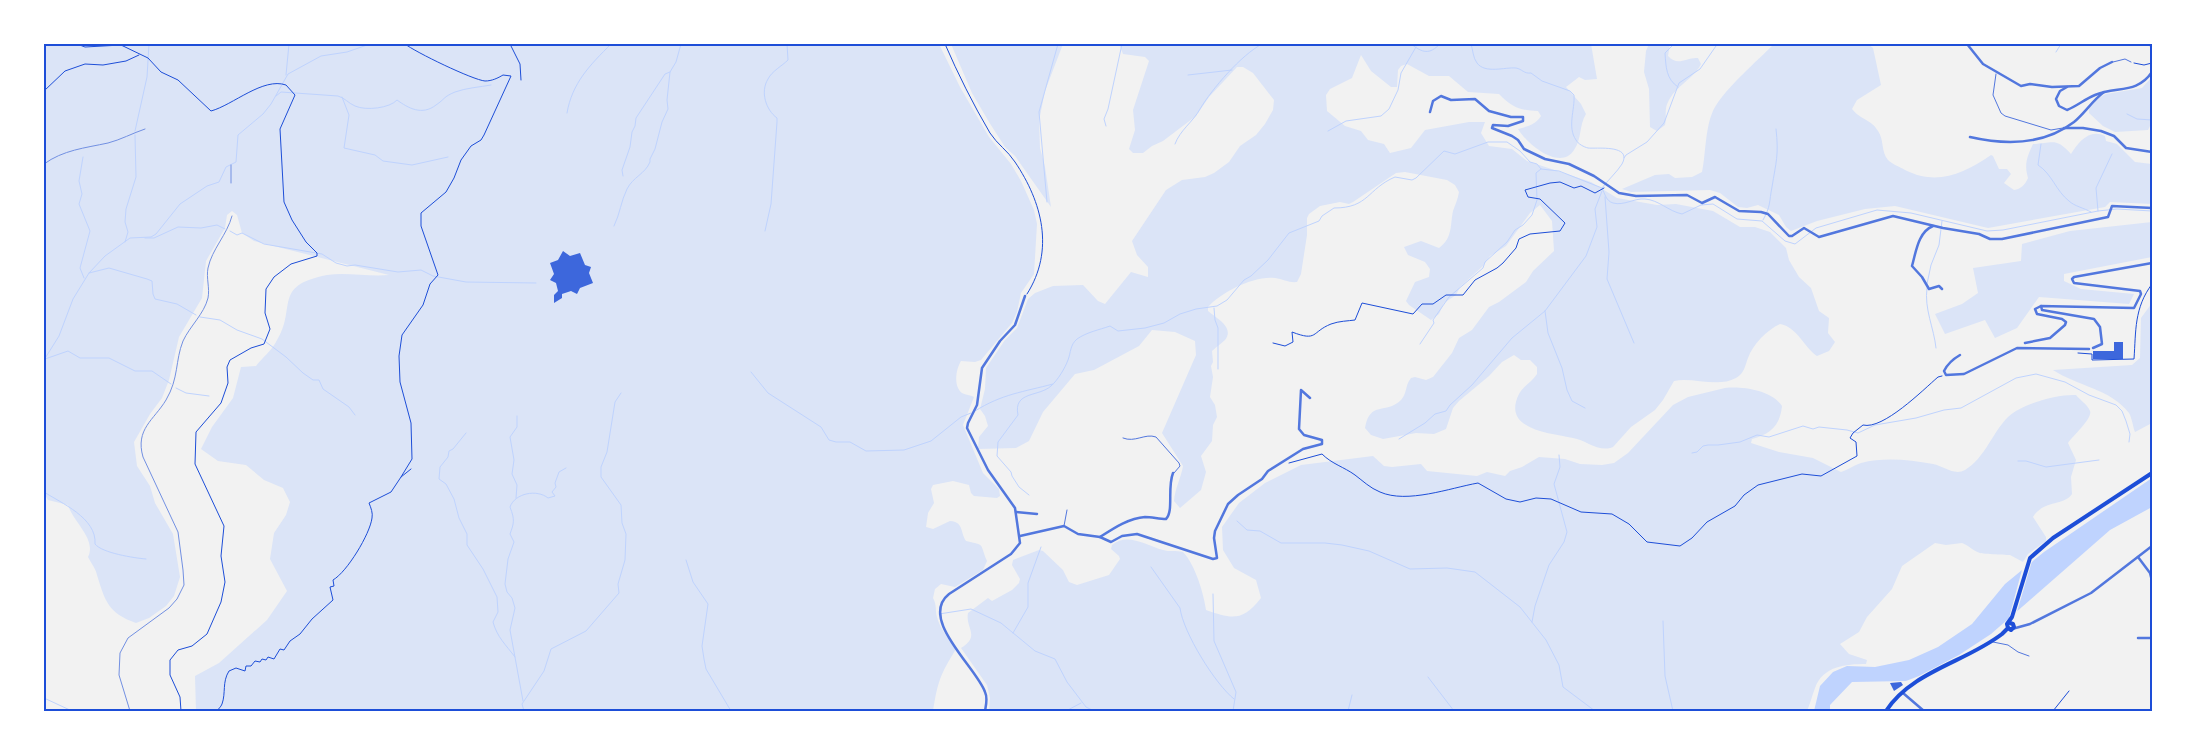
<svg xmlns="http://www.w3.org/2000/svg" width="2196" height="755" viewBox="0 0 2196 755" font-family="Merriweather,serif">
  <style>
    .green { fill: #dbe4f7 }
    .water { fill: #bfd3fe }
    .pier { fill: #f2f2f2 }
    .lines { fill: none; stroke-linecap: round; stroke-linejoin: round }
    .stream { stroke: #bfd3fe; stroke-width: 1 }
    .building { fill: #3d67dc }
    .path { stroke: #1d4ed8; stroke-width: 1 }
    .service { stroke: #5277de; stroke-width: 1 }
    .minor { stroke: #5277de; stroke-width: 2.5 }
    .secondary { stroke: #1d4ed8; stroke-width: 4 }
    .rail { stroke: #7290e2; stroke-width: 1 }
    .neatline { fill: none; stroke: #1d4ed8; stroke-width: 2 }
  </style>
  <rect width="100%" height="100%" fill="#f2f2f2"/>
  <g class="green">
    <path d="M 44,44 L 939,44 L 960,87 L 989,137 L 1011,164 L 1021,181 L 1034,210 L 1037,224 L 1034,274 L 1021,293 L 1017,312 L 1012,323 L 981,360 L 975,362 L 961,361 C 956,369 953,386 962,393 C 966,395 970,395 974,397 L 963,425 L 983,473 L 999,489 L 1000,496 L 997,498 L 974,496 L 971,493 L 969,485 L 953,481 L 933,485 L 931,489 L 934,503 L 928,513 L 926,527 L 933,529 L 950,521 C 964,522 960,532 966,541 C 986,546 979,542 987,561 L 983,570 L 955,587 L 941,584 L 935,589 L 933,598 C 937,605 935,610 937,617 C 940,629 949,639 956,649 C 940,675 938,681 933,711 L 196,711 L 195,676 L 219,663 L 267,620 L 287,591 L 270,559 L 274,533 L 286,515 L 290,502 L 283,488 L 264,480 L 246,465 L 218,461 L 201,449 L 212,427 L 233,398 L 241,367 L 256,366 C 262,358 271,351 276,342 C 298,308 271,286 327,275 C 347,272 369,277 389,275 L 254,241 L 242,233 L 237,215 L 232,211 L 227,215 L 225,228 L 206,261 L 202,298 L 179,337 L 169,380 L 162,398 L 150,414 L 134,442 L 137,466 L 150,486 L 155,503 L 173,534 L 180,577 L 174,596 L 166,606 L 149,618 L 136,623 C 108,613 105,601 97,575 C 96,569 91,563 88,557 C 97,539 73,522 68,505 L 48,500 L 44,493 Z"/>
    <path d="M 951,44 L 1063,44 L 1045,91 L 1039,121 L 1040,148 L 1045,167 L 1051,207 L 1015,156 L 1005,147 L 989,122 L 972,93 Z"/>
    <path d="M 1119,44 L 1591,44 L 1597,79 L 1585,80 L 1579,77 L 1566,87 L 1581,104 L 1586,114 C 1579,125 1582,139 1574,150 C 1560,172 1526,143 1518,129 C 1528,126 1535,125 1541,116 L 1538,111 C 1519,110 1513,108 1499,94 L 1468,92 L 1449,76 L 1429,76 L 1407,64 L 1401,66 L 1398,70 L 1397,87 L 1391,87 L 1371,71 L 1361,55 L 1352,78 L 1330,89 L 1326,95 L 1327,111 L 1345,126 L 1361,131 L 1368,140 L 1384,144 L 1390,153 L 1411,148 L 1425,130 L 1469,122 L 1485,122 L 1481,133 L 1489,146 L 1512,149 L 1527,161 L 1591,182 L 1617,198 L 1657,205 L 1676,204 L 1713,211 L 1740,227 L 1755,227 L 1770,232 L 1786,248 L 1789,260 L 1799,277 L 1811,288 L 1819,311 L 1829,318 L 1828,333 L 1835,342 L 1829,351 L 1817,356 C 1804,347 1797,327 1780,324 C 1767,330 1753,344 1748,358 C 1745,365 1745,373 1736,378 C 1718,388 1693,377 1674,381 L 1663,400 L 1655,410 L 1631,427 L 1613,447 C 1599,453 1586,440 1573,438 C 1551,433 1501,430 1519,394 C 1523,386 1532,382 1537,374 L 1537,367 L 1530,360 L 1521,360 L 1514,355 L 1502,362 L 1489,376 L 1459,401 L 1453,408 L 1446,429 L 1434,434 L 1416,433 L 1383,439 L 1371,435 L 1365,428 C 1370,400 1386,415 1401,400 C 1407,394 1405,385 1411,378 L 1415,377 L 1426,380 L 1433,377 L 1452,353 L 1459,338 L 1472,330 L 1489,307 L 1499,302 L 1526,282 L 1533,271 L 1554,251 L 1552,221 L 1540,205 L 1530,213 L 1506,246 L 1490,256 L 1483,266 L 1460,287 L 1456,295 L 1444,303 L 1439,314 L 1431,320 L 1409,305 L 1406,301 L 1415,282 L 1429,277 L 1430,269 L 1425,262 L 1408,255 L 1404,247 L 1421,241 L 1439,248 C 1453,238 1450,225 1453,211 C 1455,205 1458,199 1459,192 L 1455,185 L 1447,180 L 1405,172 L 1396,173 L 1353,202 L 1349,204 L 1340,202 L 1320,206 L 1309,214 L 1307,218 L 1307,235 L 1301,274 L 1297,282 C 1289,283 1283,279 1275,278 C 1255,275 1221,292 1208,307 L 1208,311 C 1216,318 1235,327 1225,340 C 1221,344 1216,347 1212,351 L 1213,362 L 1211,366 L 1213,377 L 1210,397 L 1215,405 L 1217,417 L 1213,425 L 1212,441 L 1201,456 L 1206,472 L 1201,490 L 1180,508 L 1174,501 C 1175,488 1181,478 1183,466 L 1162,433 L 1196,355 L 1195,341 L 1175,332 L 1152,330 L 1139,346 L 1094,370 L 1075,374 L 1043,412 L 1029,441 L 1016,448 L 978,449 L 979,437 L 988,426 L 985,416 L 980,409 L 985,389 L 986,368 L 1005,340 L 1017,328 L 1028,299 L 1035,293 L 1053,286 L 1083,285 L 1098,301 L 1105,304 L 1131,272 L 1148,277 L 1148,267 L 1137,255 L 1132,241 L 1166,190 L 1182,180 L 1205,177 L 1214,173 L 1229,162 L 1240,146 L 1256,135 L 1265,124 L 1273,110 L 1274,100 L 1253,73 L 1243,67 L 1237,67 L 1209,97 L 1196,116 L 1163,141 L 1152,146 L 1143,153 L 1133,153 L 1129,149 L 1135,130 L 1133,110 L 1149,61 L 1145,57 L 1123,54 Z"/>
    <path d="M 1649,44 L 1670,44 L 1668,56 C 1678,67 1686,57 1698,58 L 1701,64 C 1693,80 1676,85 1668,102 C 1664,109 1667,118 1665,125 L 1657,131 L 1650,127 L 1649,89 L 1644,72 L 1646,51 Z"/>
    <path d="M 1774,44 L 1868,44 L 1873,48 L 1881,85 L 1857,100 L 1852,109 C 1862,121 1871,119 1878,131 C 1884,139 1881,152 1888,160 C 1892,164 1900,167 1905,170 C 1937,186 1963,174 1991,155 L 1993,156 L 1999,169 L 2007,169 L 2011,174 L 2004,183 L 2014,190 C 2021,189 2025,185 2028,178 C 2024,164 2027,157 2033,144 C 2053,143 2056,137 2071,154 C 2078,142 2090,128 2105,136 L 2106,141 L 2117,144 L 2135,162 L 2152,164 L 2152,204 L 2110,202 L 2105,207 L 1988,228 L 1895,206 L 1865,209 L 1817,221 L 1791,231 L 1786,227 L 1779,215 L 1758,205 L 1747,208 L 1738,207 L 1720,193 L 1710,190 L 1631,192 L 1622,189 L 1655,175 L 1669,174 L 1675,178 L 1692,177 L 1702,172 C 1706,153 1705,124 1715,107 C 1727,87 1757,61 1774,44 Z"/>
    <path d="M 2152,77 L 2152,122 L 2148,130 L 2115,132 L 2103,126 L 2089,113 L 2089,108 L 2100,97 L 2106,94 L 2142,88 Z"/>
    <path d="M 2152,222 L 2152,257 L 2064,274 L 2064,281 L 2081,289 L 2134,294 L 2129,304 L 2039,297 L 2017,328 L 1995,338 L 1985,320 L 1945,334 L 1935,314 L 1962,304 L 1978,293 L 1973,268 L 2021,261 L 2022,244 L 2070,231 Z"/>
    <path d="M 2152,303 L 2152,423 L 2135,432 C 2133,427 2132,418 2129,413 C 2111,389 2077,386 2053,370 L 2132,365 L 2140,358 L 2141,318 Z"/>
    <path d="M 1725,388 C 1741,386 1772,390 1782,406 C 1780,426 1770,434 1752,439 L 1751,443 L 1779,452 L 1813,458 L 1841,472 C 1848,470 1854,465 1861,463 C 1885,457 1909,460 1933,464 C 1944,466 1954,476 1965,470 C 1985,458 1992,433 2008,417 C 2022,404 2057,394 2076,395 C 2080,400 2088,405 2090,411 C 2093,418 2073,436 2068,443 L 2076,460 L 2071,477 L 2072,494 C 2064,506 2043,500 2033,517 L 2046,537 L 2046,541 L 2028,554 L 2023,562 L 2010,555 C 2008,555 1983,554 1980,553 C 1975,552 1968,545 1962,543 L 1946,545 L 1935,543 L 1902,566 L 1892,589 L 1867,617 L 1859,632 L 1840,644 L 1849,654 L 1867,660 L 1866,664 C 1846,664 1823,666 1815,688 C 1812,696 1810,704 1807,711 L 989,711 L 990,698 L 987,685 L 961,648 C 981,636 965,628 968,613 L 988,598 L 992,601 L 1012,590 L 1019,583 L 1020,579 L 1012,565 L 1013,560 L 1039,550 L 1043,551 L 1063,570 L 1069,582 L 1077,585 L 1109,575 L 1120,559 L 1119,556 L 1111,549 L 1112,545 C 1127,532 1146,545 1163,550 C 1169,552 1176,550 1183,552 C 1195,564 1204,594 1206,610 C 1232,619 1242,622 1261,598 L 1256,580 L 1234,568 L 1223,550 L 1222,527 L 1239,503 L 1265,483 L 1301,465 L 1373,456 L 1384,466 L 1392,467 L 1421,464 L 1427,471 L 1477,476 L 1487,472 L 1505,476 L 1510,471 L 1522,467 L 1539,457 L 1565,459 L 1580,464 L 1602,465 L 1614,463 L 1628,453 L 1673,405 L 1688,397 Z"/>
  </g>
  <path class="water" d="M 2152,478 L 2152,507 L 2110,530 L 1991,634 L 1959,655 L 1919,676 L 1906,681 L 1852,682 L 1830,705 L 1830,711 L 1814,711 L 1820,686 L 1833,672 L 1847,666 L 1875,667 L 1909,660 L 1938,647 L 1972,624 L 2005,584 L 2044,552 Z"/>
  <path class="pier" d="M 2032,561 L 2016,615 L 2009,618 L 2023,566 Z"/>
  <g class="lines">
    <g class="stream">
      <path d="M 1022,44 L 1023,44"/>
      <path d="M 1411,44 C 1423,53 1429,55 1440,44"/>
      <path d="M 1471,44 C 1473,50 1473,58 1477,63 C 1485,74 1505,67 1516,68 C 1522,69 1524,74 1531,73 L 1542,81 L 1570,91 L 1574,95 C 1575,110 1567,127 1576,140 C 1578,144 1584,147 1588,148 C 1596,149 1633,144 1622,164 C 1617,172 1608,180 1602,188"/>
      <path d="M 1674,44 L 1665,53 C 1666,67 1666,79 1678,87"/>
      <path d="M 2056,52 L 2061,44"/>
      <path d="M 286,75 L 289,44"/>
      <path d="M 1188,75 L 1232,70"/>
      <path d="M 276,96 L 281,92 L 338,96 C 345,98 348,103 355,106 C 366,111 390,108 397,100 C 408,108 422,116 436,105 C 445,99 443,97 455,92 C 466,88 480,87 491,85"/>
      <path d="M 342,97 L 349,115 L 344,148 L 375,155 L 383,161 L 412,165 L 448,157"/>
      <path d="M 567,113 C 572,83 590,65 611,44"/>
      <path d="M 2127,114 L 2137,119 L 2152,120"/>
      <path d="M 1106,126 L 1104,119 L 1108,109 L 1122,44"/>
      <path d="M 135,131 L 147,77 L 149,44"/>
      <path d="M 1328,131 L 1346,121 L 1381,116 L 1389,109 L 1398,90 L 1401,73 L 1416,47"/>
      <path d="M 1175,144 C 1180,130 1193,122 1200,109 C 1212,89 1241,55 1262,44"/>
      <path d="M 2041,144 L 2038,165 C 2052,174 2056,191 2069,201 C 2074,206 2084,208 2091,212"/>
      <path d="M 83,157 L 79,181 L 82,194 L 79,204 L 90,231 L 80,268 L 84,278"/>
      <path d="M 1624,158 L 1626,155 L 1647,142 L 1664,123 L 1679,83 L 1700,69 L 1716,46"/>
      <path d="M 623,176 L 622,170 L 630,147 L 632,132 L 635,126 L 636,118 L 665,74 L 670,72"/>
      <path d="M 1605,197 L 1609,252 L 1607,279 L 1634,343"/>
      <path d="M 1047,202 L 1039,112 L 1058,44"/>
      <path d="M 2098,211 L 2096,188 L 2112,154"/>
      <path d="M 1763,220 C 1771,206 1769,202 1772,187 C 1776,162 1779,155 1776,129"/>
      <path d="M 614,226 C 620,214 621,201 627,189 C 633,177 645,174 650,162 L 650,159 L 655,149 L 662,122 L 668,109 L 667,100 L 670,72 L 676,62 L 681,44"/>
      <path d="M 230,231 L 237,235 L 242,233 L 264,244 L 322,254 L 336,263 L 347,266 L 355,265 L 398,272 L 421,270 L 433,276 L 466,282 L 536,283"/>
      <path d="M 765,231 L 771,204 L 777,122 L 777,118 C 766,110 760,92 768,79 C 772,71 782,66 788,60 L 787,44"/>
      <path d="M 145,238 L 154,238 L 178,227 L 201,228 L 217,225 L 225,229"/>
      <path d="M 125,242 L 128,232 L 125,222 L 126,209 L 136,177 L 135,135"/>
      <path d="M 89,273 L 109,268 L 147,279 L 152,281 L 153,294 L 155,299 L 177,304 L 196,315"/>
      <path d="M 1927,284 L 1931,265 L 1939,245 L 1942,221"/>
      <path d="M 1927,288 C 1924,309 1934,328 1936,348"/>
      <path d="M 1214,308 L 1215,320 L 1218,328 L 1218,369"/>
      <path d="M 1545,311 L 1548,333 L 1562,368 L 1567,390 L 1572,401 L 1585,408"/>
      <path d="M 200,317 L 220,320 L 237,330 L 262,339 L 286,357 L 303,373 L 313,380 L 319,380 L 323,389 L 349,407 L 355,415"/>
      <path d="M 1420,344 L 1434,323 L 1433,320 L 1449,297 L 1483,268 L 1485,262 L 1507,242 L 1515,230 L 1523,225 L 1532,215 L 1537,200 L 1536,173 L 1541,169"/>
      <path d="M 45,359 L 68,351 L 80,358 L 109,358 L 135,371 L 152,371 L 171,384"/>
      <path d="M 44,360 L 59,336 L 73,299 L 89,273 L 105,256 L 130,238 L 151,237 L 156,234 L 180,204 L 207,186 L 219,182 L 226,167 L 236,162 L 238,135 L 263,114 L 271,104 L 288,74 L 321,56 L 347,52 L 370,44"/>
      <path d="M 751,372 L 768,393 L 821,427 L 829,440 L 836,442 L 850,442 L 866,451 L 904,450 L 931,441 L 961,417 L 971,413"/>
      <path d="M 176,388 L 186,393 L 209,396"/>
      <path d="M 975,411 C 1002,394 1023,392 1053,384"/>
      <path d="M 466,433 L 453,449 L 449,451 L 448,457 L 440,467 L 439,479 L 446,484 L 454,499 L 459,518 L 467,534 L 467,545 L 483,569 L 497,597 L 498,612 L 493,622 C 497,637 506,645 515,657"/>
      <path d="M 1399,439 L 1425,423 L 1435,414 L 1446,411 L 1450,405 L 1472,385 L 1512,338 L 1545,311 L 1586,256 L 1597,227 L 1595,209 L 1602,191"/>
      <path d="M 1692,453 L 1697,452 L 1703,446 L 1708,445 L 1718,445 L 1740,442 L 1757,435 L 1769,437 L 1803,426 L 1813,429 L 1819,427 L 1847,430 L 1858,433 L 1875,425 L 1916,418 L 1944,410 L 1961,408 L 2016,378 L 2036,374 L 2065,382 L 2089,395 L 2116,405 L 2122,411 L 2126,421 L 2130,434 L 2129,442"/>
      <path d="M 2018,461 L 2026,461 L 2046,467 L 2099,460"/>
      <path d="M 44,492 C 61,503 97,518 95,544 C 102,553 134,558 146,559"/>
      <path d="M 1029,495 L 1019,487 L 1012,476 L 1011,472 L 997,456 L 998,442 L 1018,415 C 1013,391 1039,397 1051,386 C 1058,380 1065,368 1068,360 C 1071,352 1070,345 1077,339 C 1087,332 1099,330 1110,326 L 1118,331 L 1145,328 L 1164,323 L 1180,314 L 1196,309 L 1217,306 L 1227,300 L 1244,280 L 1251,276 L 1268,260 L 1289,233 L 1319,221 L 1322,216 L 1334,208 C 1369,208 1367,189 1395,177 L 1412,180 L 1416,178 L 1444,151 L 1455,154 L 1488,142 L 1507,142 L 1520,151 L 1530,162 L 1537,164 L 1541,169 L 1559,171 L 1602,188 C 1605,194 1606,201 1613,203 C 1624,206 1634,198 1645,199 C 1659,200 1668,211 1682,214 L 1701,205 L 1713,204 L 1737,219 L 1762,221 L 1785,241 L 1795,244 L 1816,228 L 1877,210 L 1911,213 L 1987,231 L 2003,230 L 2098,211 L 2117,209 L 2152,211"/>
      <path d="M 516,498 L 517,485 L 512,474 L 514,460 L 510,437 L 517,427 L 517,416"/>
      <path d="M 1237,521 L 1247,530 L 1260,531 L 1281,543 L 1325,543 L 1342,545 L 1369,551 L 1410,569 L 1447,568 L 1475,572 L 1520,607 L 1546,640 L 1559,665 L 1563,687 L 1595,711"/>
      <path d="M 686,560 L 693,582 L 708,604 L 702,646 L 704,659 L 706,669 L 731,711"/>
      <path d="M 1151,567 L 1180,608 C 1183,632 1215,684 1234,699"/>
      <path d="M 1213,594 L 1214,641 L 1236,692 L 1233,711"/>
      <path d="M 939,614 L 971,609 L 1001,623 L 1035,651 L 1055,659 L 1067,682 L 1086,707 L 1094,711"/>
      <path d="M 1663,621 L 1665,676 L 1673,711"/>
      <path d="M 1532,622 L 1535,606 L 1549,565 L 1564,542 L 1567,532 L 1554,484 L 1560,467 L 1559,455"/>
      <path d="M 1013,633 L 1028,607 L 1028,583 L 1041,547"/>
      <path d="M 1428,677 L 1454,711"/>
      <path d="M 44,698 L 72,711"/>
      <path d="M 523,701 L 510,630 L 515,608 L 512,598 L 507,592 L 505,584 L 508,559 L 514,542 L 510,534 C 514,523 515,520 510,507 C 515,493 537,489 548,498 L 555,496 L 552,492 L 556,487 L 555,483 L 559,472 L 566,468"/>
      <path d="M 524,711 L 522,704 L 544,671 L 551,649 L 586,631 L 619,593 L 618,584 L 625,560 L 626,534 L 622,523 L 621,505 L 601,477 L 601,467 L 607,452 L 615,402 L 621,393"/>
      <path d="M 1066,711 L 1081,703"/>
      <path d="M 1348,711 L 1352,695"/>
    </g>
  </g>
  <g class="building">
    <path d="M 563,251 L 570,256 L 580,253 L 585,265 L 591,267 L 589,273 L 593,283 L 580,288 L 577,294 L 571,291 L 562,294 L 562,298 L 554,303 L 554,295 L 558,291 L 556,283 L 550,280 L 554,274 L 550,263 L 558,260 Z"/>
    <path d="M 2114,342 L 2123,342 L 2123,359 L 2093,359 L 2093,351 L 2114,351 Z"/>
    <path d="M 1901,682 L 1903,685 L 1894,691 L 1890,683 Z"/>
  </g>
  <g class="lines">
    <g class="path">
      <path d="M 50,44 L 58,44"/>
      <path d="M 77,44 L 85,47 L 121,45 L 148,58 L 161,72 L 178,80 L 211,111 C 233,105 263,77 286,85 L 295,95 L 280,129 L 284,202 L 292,220 L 306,242 L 317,253 L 317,256 L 291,264 L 274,277 L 266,289 L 265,313 L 270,329 L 264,344 L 251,348 L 230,360 L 227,367 L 228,383 L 221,403 L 196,432 L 195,464 L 224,526 L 221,556 L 225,582 L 221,602 L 207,634 L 192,646 L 178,650 L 170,660 L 170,675 L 180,697 L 181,711"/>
      <path d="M 510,44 L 520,64 L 521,80"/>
      <path d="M 945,44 C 958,74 973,104 990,133 C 997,144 1008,151 1015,162 C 1042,202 1055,250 1027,294"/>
      <path d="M 2134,63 L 2144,65 L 2152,63"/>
      <path d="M 44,91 L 65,71 L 85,64 L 103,65 L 126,61 L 139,55"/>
      <path d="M 1273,343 L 1285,346 L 1293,342 L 1292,332 C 1318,342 1311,332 1331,324 C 1339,321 1348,321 1355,320 L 1362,303 L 1413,314 L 1422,304 L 1433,304 L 1446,295 L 1463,295 L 1475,280 L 1497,268 L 1503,263 L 1516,248 L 1519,239 L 1530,234 L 1560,231 L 1565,223 L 1540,199 L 1528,197 L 1525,190 L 1550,183 L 1560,182 L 1574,188 L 1581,186 L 1595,193 L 1604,188"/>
      <path d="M 2078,353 L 2092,354 L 2092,360 L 2134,359 C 2136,331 2134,308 2152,284"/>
      <path d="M 1289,463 L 1322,454 C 1332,464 1344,467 1355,475 C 1363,481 1370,488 1380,492 C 1407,504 1450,488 1478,483 L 1506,499 L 1520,502 L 1536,498 L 1551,499 L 1581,512 L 1612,514 L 1629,524 L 1647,542 L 1680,546 L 1692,538 L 1707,522 L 1735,506 L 1744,495 L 1758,485 L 1802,474 L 1821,476 L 1857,456 L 1856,442 L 1850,438 L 1853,433 L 1863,425 C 1883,430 1923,390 1938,377 L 1942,376"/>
      <path d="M 401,477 L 412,459 L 411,423 L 400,382 L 399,356 L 402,335 L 423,305 L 430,284 L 438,275 L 421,226 L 421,213 L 446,192 L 454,178 L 461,160 L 471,146 L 481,140 L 484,135 L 511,76 L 503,75 C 498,78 492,81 485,81 C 473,80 415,52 405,44"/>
      <path d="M 217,711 C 218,709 221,707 222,704 C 226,693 222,682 229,671 L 236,668 L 245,671 L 246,666 L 251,666 L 255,661 L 260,662 L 262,659 L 266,660 L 268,657 L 274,659 L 280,649 L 284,650 L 290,641 L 300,634 L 312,619 L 333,600 L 330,587 L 334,586 L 333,580 C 347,572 370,534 372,518 C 373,513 371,508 369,503 L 391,492 L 401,477 L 411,469"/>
      <path d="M 2053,711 L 2069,691"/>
    </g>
    <g class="service">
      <path d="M 2113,62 L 2125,59 L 2131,62"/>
      <path d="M 1996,74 L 1993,95 L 2001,113 L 2005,116 L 2051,130 L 2063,128"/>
      <path d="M 1123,438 C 1135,443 1145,433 1156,437 L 1179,463 L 1180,466 L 1174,473"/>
      <path d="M 1064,526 L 1067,510"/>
      <path d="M 1993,642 L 2008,645 L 2018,652 L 2029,656"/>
    </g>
    <g class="minor">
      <path d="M 1967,44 L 1983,64 L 2021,86 L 2030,84 L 2052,87 L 2079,86 L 2100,68 L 2112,62"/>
      <path d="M 2150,44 L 2152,48"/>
      <path d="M 2067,87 L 2060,91 L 2056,99 L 2059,106 L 2067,110 C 2077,106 2085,99 2095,95 C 2117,86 2137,94 2152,72"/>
      <path d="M 1430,112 L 1433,101 L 1441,96 L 1451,100 L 1475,99 L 1489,111 L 1511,117 L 1523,117 L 1523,121 L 1508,126 L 1493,125 L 1492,128 L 1512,136 L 1518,140 L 1524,149 L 1545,159 L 1569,164 L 1594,176 L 1619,193 L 1636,196 L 1687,195 L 1702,203 L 1715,197 L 1739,211 L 1761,212 L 1768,214 L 1789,236 L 1792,236 L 1804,228 L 1819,237 L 1893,216 L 1943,228 L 1979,234 L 1990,239 L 2002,239 L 2108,217 L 2112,206 L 2152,208"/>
      <path d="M 2064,128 L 2083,128 L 2101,131 L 2114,136 L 2126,148 L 2152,152"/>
      <path d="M 1970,137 C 2005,145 2044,145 2074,122 C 2085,113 2092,101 2104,92"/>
      <path d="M 1933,226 C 1918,232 1916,252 1912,266 L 1922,277 L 1929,289 L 1939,286 L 1942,289"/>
      <path d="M 2025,343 L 2050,338 L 2065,325 L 2066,322 L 2062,319 L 2037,314 L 2035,309 L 2041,306"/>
      <path d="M 2093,348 L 2102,344 L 2100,327 L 2094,319 L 2042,310 L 2041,306 L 2134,308 L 2141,294 L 2140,291 L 2074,283 L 2072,279 L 2074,277 L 2152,263"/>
      <path d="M 1960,355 C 1953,359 1948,363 1944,371 L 1946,375 L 1964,374 L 2017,348 L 2089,349"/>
      <path d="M 1016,512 L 1037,514"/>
      <path d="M 1020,536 L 1064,526 L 1078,534 L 1100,537 C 1114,528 1129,518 1145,517 C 1152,517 1159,519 1166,519 C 1174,511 1167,488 1173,473"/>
      <path d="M 1100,537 L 1111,542 L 1122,536 L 1137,534 L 1213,559 L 1217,558 L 1214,538 L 1215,531 L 1228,504 L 1238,495 L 1262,479 L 1268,471 L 1303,449 L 1322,444 L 1322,440 L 1304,435 L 1299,429 L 1301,390 L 1310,398"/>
      <path d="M 2138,557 L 2150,573 L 2152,581"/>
      <path d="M 2012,629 L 2030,624 L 2091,593 L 2152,546"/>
      <path d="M 2138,638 L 2152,638"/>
      <path d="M 1903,693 L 1924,711"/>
      <path d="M 985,711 C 986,705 988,698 985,692 C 977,668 918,619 949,594 L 1011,554 L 1020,543 L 1015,508 L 988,470 L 967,428 L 968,423 L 977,405 L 982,368 L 1000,341 L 1015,325 L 1025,296"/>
    </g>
    <g class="secondary">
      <path d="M 2008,628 L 2011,630 L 2014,627 L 2013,624 L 2010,623"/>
      <path d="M 1886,711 C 1912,671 1966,662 2002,634 L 2008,628 L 2007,624 L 2012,617 L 2030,558 L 2053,538 L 2152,473"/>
    </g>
    <g class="rail">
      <path d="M 44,164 C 63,150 85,148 108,143 C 120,140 133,133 145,129"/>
      <path d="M 231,165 L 231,183"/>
      <path d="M 130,711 L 119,675 L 120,653 L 128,638 L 169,608 L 177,599 L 184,585 L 183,570 L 178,532 L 143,457 C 135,429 154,420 166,400 C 179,378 175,361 183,341 C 190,326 204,314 208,298 C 210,288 206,278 208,268 C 212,249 227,235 232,216"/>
    </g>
  </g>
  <rect width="2196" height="755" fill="none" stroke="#ffffff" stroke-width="90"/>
  <rect x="45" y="45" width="2106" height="665" class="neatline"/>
</svg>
